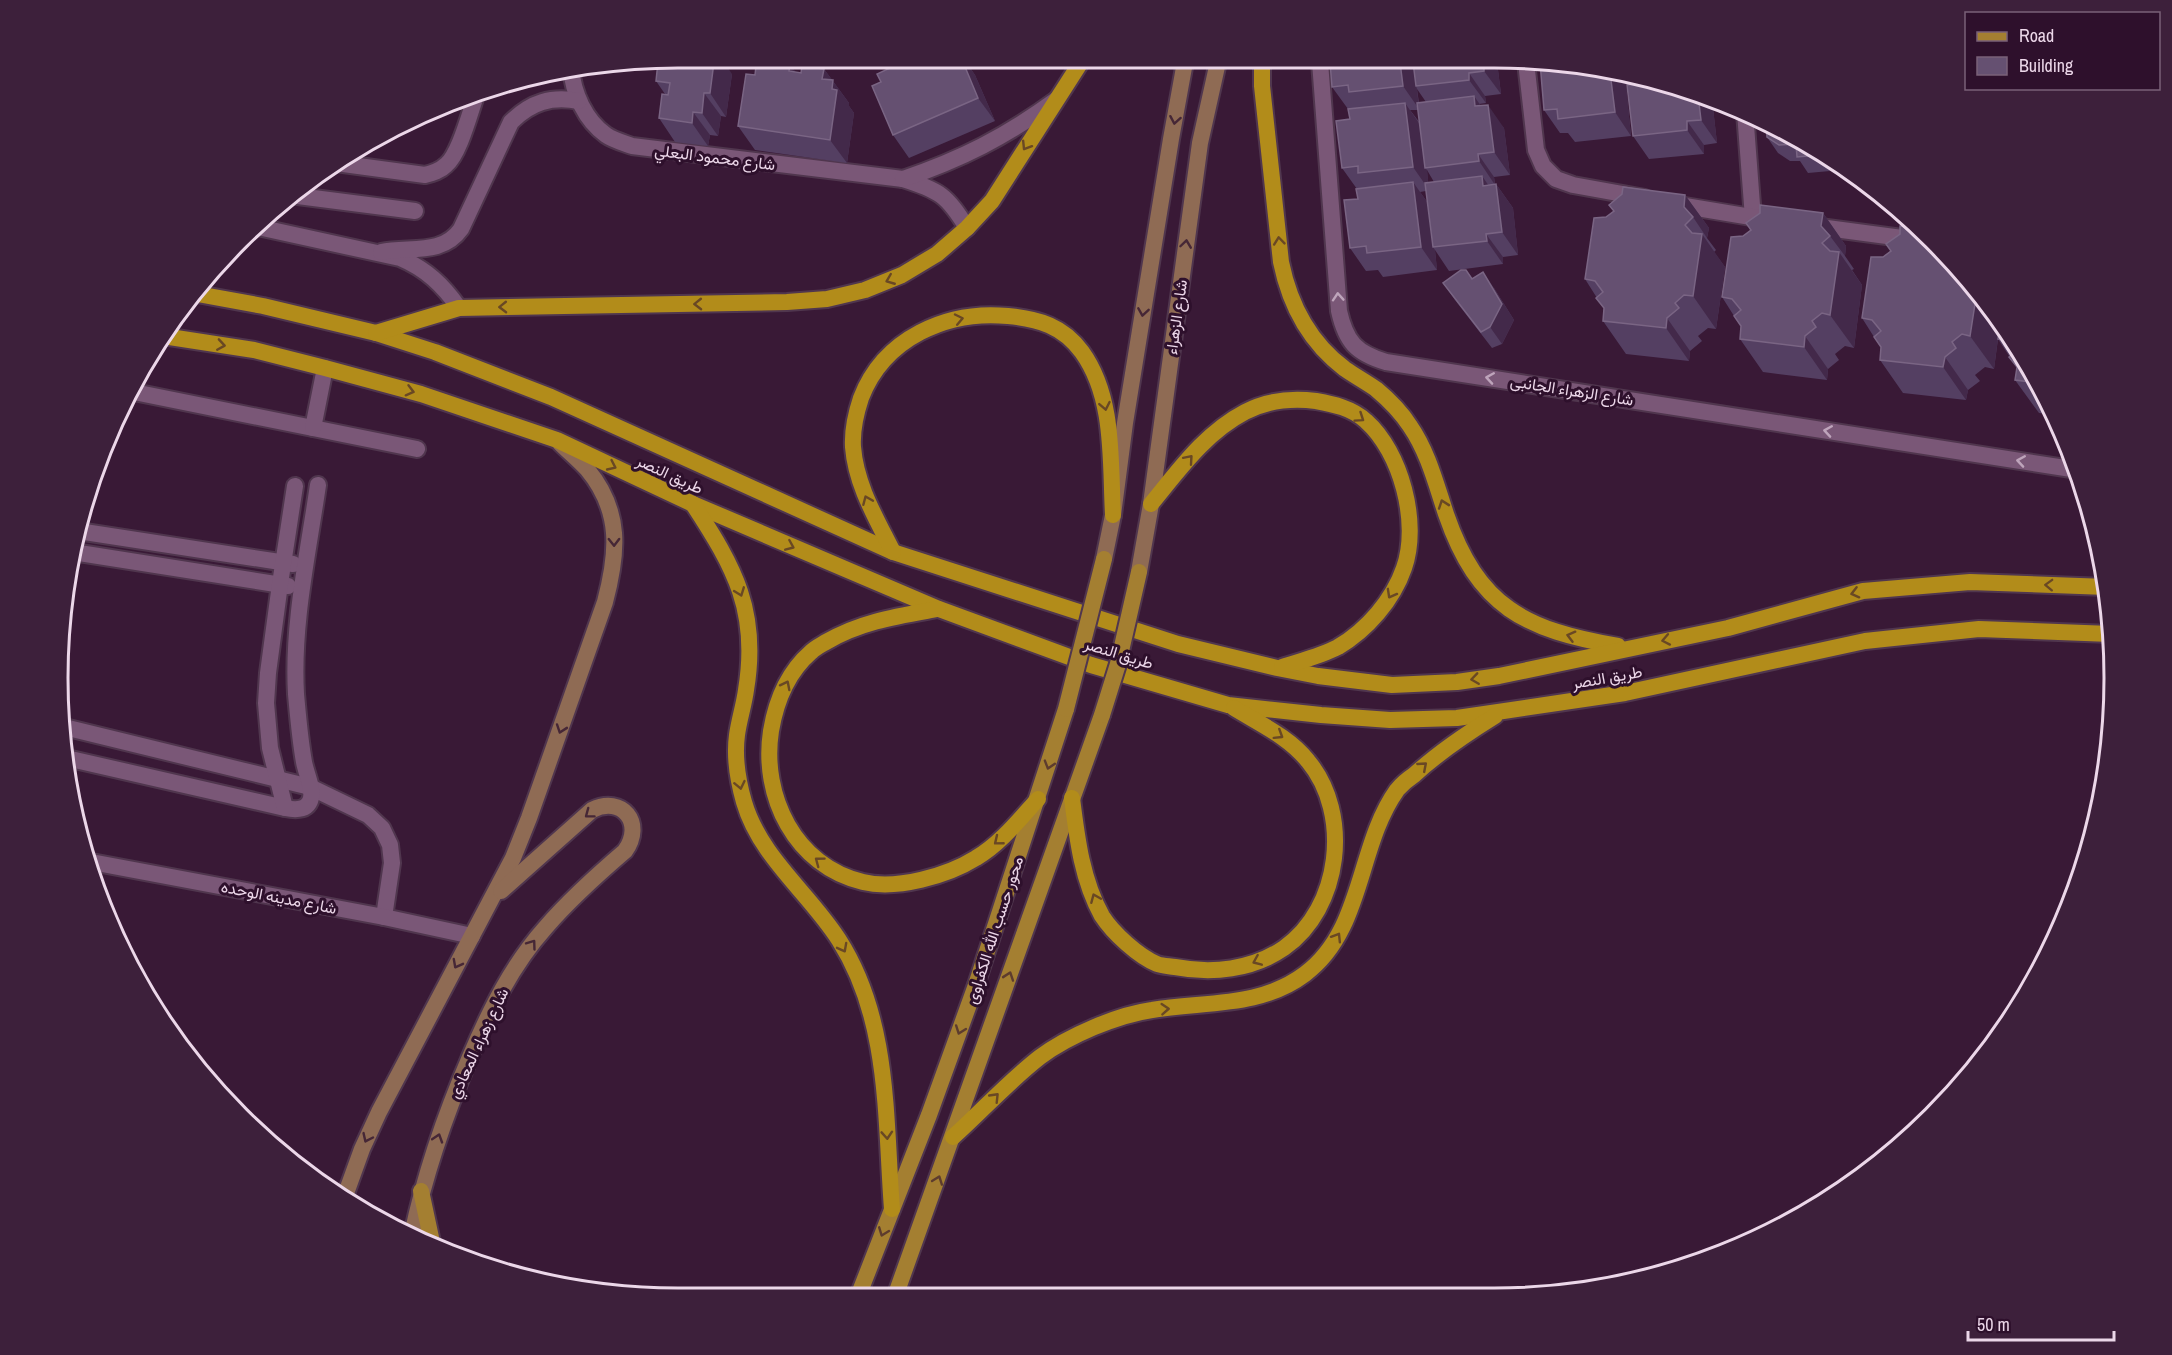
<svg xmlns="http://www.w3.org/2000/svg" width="2172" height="1355" viewBox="0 0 2172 1355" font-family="'Archivo Narrow',Vazirmatn,sans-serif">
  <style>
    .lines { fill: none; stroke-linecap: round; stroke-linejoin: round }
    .minor-casing { stroke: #50364e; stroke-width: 20 }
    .secondary-casing { stroke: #50364e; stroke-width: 20 }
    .primary-casing { stroke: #50364e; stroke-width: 20 }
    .trunk-casing { stroke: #50364e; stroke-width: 20 }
    .minor { stroke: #7a5777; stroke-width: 16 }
    .secondary { stroke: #8f6b54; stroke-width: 16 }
    .primary { stroke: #a47f31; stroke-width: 16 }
    .trunk { stroke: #b28c1a; stroke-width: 16 }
    .primary-bridge-casing { stroke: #50364e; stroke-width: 20; stroke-linecap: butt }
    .primary-bridge { stroke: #a47f31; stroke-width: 16 }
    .wall { fill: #543f62; fill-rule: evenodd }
    .shaded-wall { fill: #43294a }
    .building { fill: #655071; stroke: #7a6584; stroke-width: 1.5 }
    .oneway { stroke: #462736 }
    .oneway2 { stroke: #694824 }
    .oneway3 { stroke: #bea4bb }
    .oneway4 { stroke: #5d3c2e }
    .labels { text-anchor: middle; stroke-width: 6; stroke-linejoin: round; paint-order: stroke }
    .street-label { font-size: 16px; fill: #ecd7e9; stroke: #2e102c }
    .rim { fill: none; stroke: #ecd7e9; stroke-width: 3 }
  </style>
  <rect width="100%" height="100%" fill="#391936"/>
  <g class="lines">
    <defs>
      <g id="minor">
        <path d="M 1320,62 L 1339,311 C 1346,342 1356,353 1386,362 L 2078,470"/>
        <path d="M 1526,62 L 1536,150 L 1543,166 L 1556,179 L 1573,185 L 1645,198"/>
        <path d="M 571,68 C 573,93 585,120 606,135 C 613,140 624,143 632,146 L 903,179 C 939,190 948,196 967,228"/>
        <path d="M 1745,112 L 1753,218"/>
        <path d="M 336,163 L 425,175 C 433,173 440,171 446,165 C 460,154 471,108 478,90"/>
        <path d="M 903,179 C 962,159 1005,137 1056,100"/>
        <path d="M 290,195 L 415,211"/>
        <path d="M 1673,204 L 1775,221"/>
        <path d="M 1812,226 L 1917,240"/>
        <path d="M 258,227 L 400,258 C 426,269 443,285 459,308"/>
        <path d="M 381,252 C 410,246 442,256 461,229 L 511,122 C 531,102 551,96 579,101"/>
        <path d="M 129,391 L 417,449"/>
        <path d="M 313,428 L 325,368"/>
        <path d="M 78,531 L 293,564"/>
        <path d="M 73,552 L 288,586"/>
        <path d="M 60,726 L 310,787 L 368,815 L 382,828 L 390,845 L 392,863 L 384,917"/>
        <path d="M 62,757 L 285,808 C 295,810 308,811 311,798 C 313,787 306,773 304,762 C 300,740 298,716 296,694 C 292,624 308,554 318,485"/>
        <path d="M 285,808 L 270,748 L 266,703 L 268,673 L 280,584 L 295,486"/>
        <path d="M 86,861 L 384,917 L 472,936"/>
      </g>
      <g id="secondary">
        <path d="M 1104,559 L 1113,515 L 1125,423 L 1171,139 L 1185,62"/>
        <path d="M 1139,572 L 1151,504 L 1200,143 L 1218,62"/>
        <path d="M 345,1196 L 362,1149 L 379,1112 L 513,858 L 529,818 L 605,602 C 618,553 622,511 587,469 C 579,460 569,452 560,443"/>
        <path d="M 412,1235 C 425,1173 445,1115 470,1057 C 490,1010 512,965 546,927 C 570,899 597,875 625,851 C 645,823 622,795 592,810 L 501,891"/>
      </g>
      <g id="primary">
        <path d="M 421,1191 L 433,1247"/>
        <path d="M 859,1294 L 929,1115 L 976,985 L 1066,709"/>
        <path d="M 896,1294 L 1102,715"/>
      </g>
      <g id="trunk">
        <path d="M 1262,62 L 1262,86 L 1281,262 C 1290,306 1309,342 1345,369 C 1355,376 1366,382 1376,389 C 1388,399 1401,412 1410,426 C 1428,452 1436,484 1446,514 C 1478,607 1525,630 1618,646"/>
        <path d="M 192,293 L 263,306 L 376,333 L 435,352 L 551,397 L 893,552 L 1178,644 L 1277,668 L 1318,676 L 1392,685 L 1457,682 L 1499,676 L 1728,628 L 1863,591 L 1970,582 L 2107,587"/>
        <path d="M 376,333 L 459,308 L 787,302 L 827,299 L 865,290 L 902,275 L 937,254 L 967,228 L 992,201 L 1081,62"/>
        <path d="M 163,336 L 254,350 L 325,368 L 421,394 L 557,440 L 693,504 L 939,609 L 1091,665 L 1228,705 L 1321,715 L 1390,720 L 1457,718 L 1625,693 L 1865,641 L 1979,629 L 2111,634"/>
        <path d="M 693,504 C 735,568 759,612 746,690 C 744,705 739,720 737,735 C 734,757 738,781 744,802 C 760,857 809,893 839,940 C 890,1020 885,1118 892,1209"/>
        <path d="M 1151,504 C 1179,470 1205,433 1245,412 C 1266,401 1292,398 1316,401 C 1333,404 1352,408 1366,421 C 1401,452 1420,523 1404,568 C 1393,600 1367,630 1338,647 C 1321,656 1300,661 1282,667"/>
        <path d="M 893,552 C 876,518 856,485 853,447 C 852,430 856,413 861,398 C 884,338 947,310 1008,316 C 1039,319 1063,326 1082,352 C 1115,398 1110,461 1113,515"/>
        <path d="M 938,609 C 899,616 862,621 826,642 C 821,645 815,648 811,652 C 788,672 776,701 771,731 C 761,796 795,866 863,882 C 897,890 947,876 976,858 C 1000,844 1019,820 1038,799"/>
        <path d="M 1072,798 C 1077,838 1082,880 1102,916 C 1113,933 1138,956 1157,964 C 1162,966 1169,966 1175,967 C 1212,974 1252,970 1284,948 C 1341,908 1352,814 1308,761 C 1289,737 1260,724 1234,708"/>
        <path d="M 953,1137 C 982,1111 1009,1081 1040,1057 C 1068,1036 1117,1015 1152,1010 C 1204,1001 1260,1008 1305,974 C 1364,930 1357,846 1397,790 C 1402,784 1408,779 1414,775 C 1439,752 1466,734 1495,716"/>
      </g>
    </defs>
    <use href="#minor" class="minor-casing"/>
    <use href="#secondary" class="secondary-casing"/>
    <use href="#primary" class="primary-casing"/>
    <use href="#trunk" class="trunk-casing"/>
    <use href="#minor" class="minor"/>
    <use href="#secondary" class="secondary"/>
    <use href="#primary" class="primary"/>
    <use href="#trunk" class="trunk"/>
    <defs>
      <g id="primary-bridge">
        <path d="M 1066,709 L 1104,559"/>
        <path d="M 1102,715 L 1118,664 L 1139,572"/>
      </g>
    </defs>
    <use href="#primary-bridge" class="primary-bridge-casing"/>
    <use href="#primary-bridge" class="primary-bridge"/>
  </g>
  <g class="wall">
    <path d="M 886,62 L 966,62 L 975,75 L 995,121 L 909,158 L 893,135 L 881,82 L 888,69 Z"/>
    <path d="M 1029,62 L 1042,62 L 1037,68 Z"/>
    <path d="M 1497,62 L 1501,94 L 1485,96 L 1486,103 L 1479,104 L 1504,128 L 1510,175 L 1494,177 L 1495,184 L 1496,184 L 1513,208 L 1518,255 L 1503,257 L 1503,264 L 1449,271 L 1435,250 L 1437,270 L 1383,277 L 1378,270 L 1366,271 L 1350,248 L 1358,199 L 1357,189 L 1342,168 L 1350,119 L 1348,109 L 1332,87 ZM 1417,89 L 1426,102 L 1419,103 ZM 1410,110 L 1418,110 L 1420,123 ZM 1427,170 L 1434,182 L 1428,182 ZM 1426,191 L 1428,203 L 1420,192 Z"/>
    <path d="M 790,64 L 795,72 L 801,73 L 824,69 L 849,103 L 849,106 L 854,113 L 847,163 L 755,150 L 738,126 L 767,68 Z"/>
    <path d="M 732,74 L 726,117 L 721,116 L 718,136 L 710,135 L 708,146 L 675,142 L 659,118 L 665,94 L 656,81 Z"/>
    <path d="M 1625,76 L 1631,136 L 1575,142 L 1568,133 L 1560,133 L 1544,110 Z"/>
    <path d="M 1640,80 L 1706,97 L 1713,108 L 1717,143 L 1704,145 L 1704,154 L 1649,159 L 1633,136 L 1643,83 Z"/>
    <path d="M 1766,124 L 1829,160 L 1830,171 L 1808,173 L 1800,161 L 1790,161 L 1778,153 L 1767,137 Z"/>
    <path d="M 1685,195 L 1709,228 L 1707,238 L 1716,250 L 1714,252 L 1725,267 L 1716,329 L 1708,328 L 1698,336 L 1702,341 L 1690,351 L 1689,361 L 1626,354 L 1603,321 L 1604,309 L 1585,279 L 1606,217 Z"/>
    <path d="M 1823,213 L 1846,246 L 1845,256 L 1854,269 L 1852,270 L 1862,285 L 1854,348 L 1845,346 L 1835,354 L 1839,360 L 1828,369 L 1827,380 L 1763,372 L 1740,339 L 1741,327 L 1722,297 L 1743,236 L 1751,230 Z"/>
    <path d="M 1918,228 L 2032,367 L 2053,415 L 2039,413 L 2015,380 L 2017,368 L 1998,339 L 1994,369 L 1985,367 L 1975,375 L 1980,381 L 1968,390 L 1966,400 L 1903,393 L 1880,360 L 1881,348 L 1862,318 L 1883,257 Z"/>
    <path d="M 1466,270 L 1473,279 L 1494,288 L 1514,320 L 1502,344 L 1492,348 L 1455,300 L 1443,283 Z"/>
  </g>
  <g class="shaded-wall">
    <path d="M 714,62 L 724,62 L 732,74 L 726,117 L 710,93 Z"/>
    <path d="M 963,62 L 966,62 L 975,75 L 995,121 L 978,98 Z"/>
    <path d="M 1033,62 L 1042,62 L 1037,68 Z"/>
    <path d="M 1400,62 L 1414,62 L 1416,86 L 1417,89 L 1419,109 L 1403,86 Z"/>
    <path d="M 1484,62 L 1497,62 L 1501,94 L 1484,71 Z"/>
    <path d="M 790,64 L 806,87 L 789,71 Z"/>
    <path d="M 824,69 L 849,103 L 849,106 L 854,113 L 847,163 L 830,140 L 822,79 Z"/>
    <path d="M 1610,72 L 1625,76 L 1631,136 L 1615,112 Z"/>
    <path d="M 1469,73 L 1485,96 L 1486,103 L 1469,80 Z"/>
    <path d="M 704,93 L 721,116 L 718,136 L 702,113 Z"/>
    <path d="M 1698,95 L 1706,97 L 1713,108 L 1717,143 L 1701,120 Z"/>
    <path d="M 1474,96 L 1490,119 L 1488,105 L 1504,128 L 1510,175 L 1494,152 L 1475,106 Z"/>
    <path d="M 1405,103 L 1421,126 L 1425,168 L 1427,170 L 1429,190 L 1413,167 Z"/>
    <path d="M 693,112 L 710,135 L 708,146 L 692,123 Z"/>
    <path d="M 1687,121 L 1704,145 L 1704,154 L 1687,130 Z"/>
    <path d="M 1478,154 L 1494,177 L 1495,185 L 1479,161 Z"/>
    <path d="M 1818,154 L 1829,160 L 1830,171 L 1818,155 Z"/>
    <path d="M 1482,176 L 1498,199 L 1496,184 L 1513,208 L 1518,255 L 1502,232 L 1483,186 Z"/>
    <path d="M 1413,182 L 1430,206 L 1433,247 L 1435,250 L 1437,270 L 1421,247 Z"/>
    <path d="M 1685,195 L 1709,228 L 1707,238 L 1693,217 L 1684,207 Z"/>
    <path d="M 1823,213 L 1846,246 L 1845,256 L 1830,236 L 1821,226 Z"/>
    <path d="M 1486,234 L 1503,257 L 1503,264 L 1487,241 Z"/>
    <path d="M 1702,234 L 1725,267 L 1716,329 L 1693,296 Z"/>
    <path d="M 1839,252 L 1862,285 L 1854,348 L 1830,315 Z"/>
    <path d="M 1483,272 L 1494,288 L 1514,320 L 1502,344 L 1490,327 Z"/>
    <path d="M 1977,291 L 2000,323 L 1994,369 L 1970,336 Z"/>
    <path d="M 1667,318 L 1690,351 L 1689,361 L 1666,328 Z"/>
    <path d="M 1805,336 L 1828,369 L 1827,380 L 1804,347 Z"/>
    <path d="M 1945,357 L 1968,390 L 1966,400 L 1943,367 Z"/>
  </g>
  <g class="building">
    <path d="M 658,62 L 714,62 L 710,93 L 704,93 L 702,113 L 693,112 L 692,123 L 659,118 L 662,94 L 668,95 L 670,83 L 656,81 Z"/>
    <path d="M 768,62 L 779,62 L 790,64 L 789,71 L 801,73 L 802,66 L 824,69 L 822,79 L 833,80 L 832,89 L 837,90 L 830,140 L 738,126 L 746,74 L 755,75 L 756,66 L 767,68 Z"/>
    <path d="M 886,62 L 963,62 L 978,98 L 893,135 L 872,86 L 881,82 L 877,74 L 888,69 L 885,63 Z"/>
    <path d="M 1330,62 L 1400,62 L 1403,86 L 1349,92 L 1348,85 L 1332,87 Z"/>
    <path d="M 1413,62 L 1484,62 L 1484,71 L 1469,73 L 1469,80 L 1416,86 Z"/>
    <path d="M 1540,62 L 1575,62 L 1610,72 L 1615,112 L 1558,119 L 1557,109 L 1544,110 Z"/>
    <path d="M 1651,82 L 1698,95 L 1701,120 L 1687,121 L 1687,130 L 1633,136 L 1627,85 Z"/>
    <path d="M 1474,96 L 1475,106 L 1488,105 L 1494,152 L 1478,154 L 1479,161 L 1425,168 L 1417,103 Z"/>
    <path d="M 1405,103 L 1413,167 L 1358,173 L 1358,166 L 1342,168 L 1336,121 L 1350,119 L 1348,109 Z"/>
    <path d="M 1766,124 L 1818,154 L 1818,155 L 1797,157 L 1796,144 L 1779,145 L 1767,137 Z"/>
    <path d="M 1482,176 L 1483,186 L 1496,184 L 1502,232 L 1486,234 L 1487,241 L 1433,247 L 1425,183 Z"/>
    <path d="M 1413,182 L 1421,247 L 1367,253 L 1366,246 L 1350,248 L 1344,200 L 1358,199 L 1356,189 Z"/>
    <path d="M 1623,187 L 1685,195 L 1684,207 L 1693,217 L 1685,225 L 1692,233 L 1702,234 L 1693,296 L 1684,295 L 1675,303 L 1679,308 L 1667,318 L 1666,328 L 1603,321 L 1604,308 L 1596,298 L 1603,292 L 1595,281 L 1585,279 L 1594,218 L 1606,217 L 1614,211 L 1609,205 L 1622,194 Z"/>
    <path d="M 1760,205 L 1823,213 L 1821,226 L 1830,236 L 1822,243 L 1830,251 L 1839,252 L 1830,315 L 1822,313 L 1812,321 L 1816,327 L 1805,336 L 1804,347 L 1740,339 L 1741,326 L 1734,316 L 1741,310 L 1732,299 L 1722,297 L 1731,237 L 1743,236 L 1751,230 L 1746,223 L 1760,213 Z"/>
    <path d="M 1900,226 L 1918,228 L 1961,268 L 1977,291 L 1970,336 L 1962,334 L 1952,342 L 1956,348 L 1945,357 L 1943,367 L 1880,360 L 1881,347 L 1874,337 L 1881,331 L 1872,320 L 1862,318 L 1871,257 L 1883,257 L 1891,251 L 1886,244 L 1900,234 Z"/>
    <path d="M 1461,270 L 1466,270 L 1472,279 L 1483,272 L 1502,304 L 1490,327 L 1481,332 L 1443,283 Z"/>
    <path d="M 2000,323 L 2032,367 L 2039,383 L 2015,380 L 2017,367 L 2009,357 L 2016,351 L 2008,340 L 1998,339 Z"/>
  </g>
  <defs><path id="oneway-chevron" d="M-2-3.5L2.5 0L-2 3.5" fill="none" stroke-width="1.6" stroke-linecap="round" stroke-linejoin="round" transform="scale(1.5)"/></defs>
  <g class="oneway">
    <use href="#oneway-chevron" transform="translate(1175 120) rotate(100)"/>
    <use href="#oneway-chevron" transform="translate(1186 244) rotate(-82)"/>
    <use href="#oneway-chevron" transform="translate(1143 312) rotate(99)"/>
    <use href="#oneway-chevron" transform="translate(614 542) rotate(89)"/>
    <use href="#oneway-chevron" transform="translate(561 729) rotate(109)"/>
    <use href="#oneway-chevron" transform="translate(589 814) rotate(143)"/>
    <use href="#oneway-chevron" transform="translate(532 944) rotate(-54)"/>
    <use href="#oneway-chevron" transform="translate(457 964) rotate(118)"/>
    <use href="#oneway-chevron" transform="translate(367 1138) rotate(115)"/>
    <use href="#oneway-chevron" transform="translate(438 1138) rotate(-72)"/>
  </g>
  <g class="oneway2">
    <use href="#oneway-chevron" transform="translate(1026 146) rotate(122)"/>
    <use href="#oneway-chevron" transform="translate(1279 241) rotate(-96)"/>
    <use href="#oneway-chevron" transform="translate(890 280) rotate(158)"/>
    <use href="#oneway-chevron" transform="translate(698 304) rotate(179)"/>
    <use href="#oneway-chevron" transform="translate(503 307) rotate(179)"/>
    <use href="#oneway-chevron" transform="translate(959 319) rotate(-12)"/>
    <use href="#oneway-chevron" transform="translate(221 345) rotate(9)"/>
    <use href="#oneway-chevron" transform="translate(410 391) rotate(15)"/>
    <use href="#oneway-chevron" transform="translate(1105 406) rotate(79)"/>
    <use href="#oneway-chevron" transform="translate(1360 418) rotate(34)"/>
    <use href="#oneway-chevron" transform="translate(1189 459) rotate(-49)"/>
    <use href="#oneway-chevron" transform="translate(612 466) rotate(25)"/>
    <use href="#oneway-chevron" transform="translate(867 500) rotate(-113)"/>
    <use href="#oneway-chevron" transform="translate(1443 504) rotate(-109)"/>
    <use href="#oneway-chevron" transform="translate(790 546) rotate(23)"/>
    <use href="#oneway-chevron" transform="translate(2049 585) rotate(-178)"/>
    <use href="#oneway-chevron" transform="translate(740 592) rotate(69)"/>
    <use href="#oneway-chevron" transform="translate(1855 593) rotate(166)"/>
    <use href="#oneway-chevron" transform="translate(1391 594) rotate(119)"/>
    <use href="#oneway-chevron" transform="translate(1571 636) rotate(-165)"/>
    <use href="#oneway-chevron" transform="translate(1666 640) rotate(169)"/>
    <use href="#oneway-chevron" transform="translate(1475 679) rotate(172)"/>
    <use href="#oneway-chevron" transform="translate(786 685) rotate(-63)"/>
    <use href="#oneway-chevron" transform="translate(1279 735) rotate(32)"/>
    <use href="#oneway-chevron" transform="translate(1423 766) rotate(-41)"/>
    <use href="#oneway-chevron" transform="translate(740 785) rotate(78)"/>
    <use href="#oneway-chevron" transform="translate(998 841) rotate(141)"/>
    <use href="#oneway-chevron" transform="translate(819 861) rotate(-143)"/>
    <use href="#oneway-chevron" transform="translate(1095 898) rotate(-113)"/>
    <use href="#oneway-chevron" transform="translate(1337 937) rotate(-58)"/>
    <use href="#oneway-chevron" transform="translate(843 948) rotate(62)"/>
    <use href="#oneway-chevron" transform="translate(1257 961) rotate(157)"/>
    <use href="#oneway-chevron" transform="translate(1165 1009) rotate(-4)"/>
    <use href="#oneway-chevron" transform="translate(995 1097) rotate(-46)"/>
    <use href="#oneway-chevron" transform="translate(887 1135) rotate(86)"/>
  </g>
  <g class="oneway3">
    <use href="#oneway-chevron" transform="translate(1338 297) rotate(-94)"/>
    <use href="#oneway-chevron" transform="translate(1490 378) rotate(-171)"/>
    <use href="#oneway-chevron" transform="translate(1828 431) rotate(-171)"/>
    <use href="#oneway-chevron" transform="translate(2021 461) rotate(-171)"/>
  </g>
  <g class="oneway4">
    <use href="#oneway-chevron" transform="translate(1049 765) rotate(107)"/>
    <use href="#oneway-chevron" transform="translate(1009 976) rotate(-71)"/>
    <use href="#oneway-chevron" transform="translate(960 1030) rotate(110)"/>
    <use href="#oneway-chevron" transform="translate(938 1180) rotate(-70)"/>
    <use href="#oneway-chevron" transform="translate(883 1232) rotate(111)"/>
  </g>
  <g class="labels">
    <g class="street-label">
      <text transform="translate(715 157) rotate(7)" y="6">شارع محمود البعلي</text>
      <text transform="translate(1176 317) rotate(-82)" y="6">شارع الزهراء</text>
      <text transform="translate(1572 390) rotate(9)" y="6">شارع الزهراء الجانبى</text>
      <text transform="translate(670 474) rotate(25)" y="6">طريق النصر</text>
      <text transform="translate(1119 653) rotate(17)" y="6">طريق النصر</text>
      <text transform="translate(1607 677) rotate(-10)" y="6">طريق النصر</text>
      <text transform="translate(279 897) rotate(11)" y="6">شارع مدينه الوحده</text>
      <text transform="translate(994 930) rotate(-72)" y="6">محور حسب الله الكفراوى</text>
      <text transform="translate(478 1043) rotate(-65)" y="6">شارع زهراء المعادي</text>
    </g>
  </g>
  <path d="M0 0H2172V1355H0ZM678 68H1494A610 610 0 0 1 2104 678V678A610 610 0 0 1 1494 1288H678A610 610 0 0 1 68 678V678A610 610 0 0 1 678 68Z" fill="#3d203b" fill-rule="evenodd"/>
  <path class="rim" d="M678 68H1494A610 610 0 0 1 2104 678V678A610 610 0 0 1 1494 1288H678A610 610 0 0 1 68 678V678A610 610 0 0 1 678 68Z"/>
  <rect x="1965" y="12" width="195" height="78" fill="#2e102c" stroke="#7a6078" stroke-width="1.5"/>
  <rect x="1977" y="32" width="30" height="9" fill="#a47f31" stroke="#7a6078" stroke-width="1.5"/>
  <text x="2019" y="42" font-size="18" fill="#ecd7e9">Road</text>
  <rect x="1977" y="57" width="30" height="18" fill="#655071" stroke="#7a6078" stroke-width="1.5"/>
  <text x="2019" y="72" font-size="18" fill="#ecd7e9">Building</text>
  <path d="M1968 1331v9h146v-9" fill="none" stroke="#ecd7e9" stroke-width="3"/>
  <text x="1977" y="1331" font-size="18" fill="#ecd7e9" stroke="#2e102c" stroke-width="4.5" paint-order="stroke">50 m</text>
</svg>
